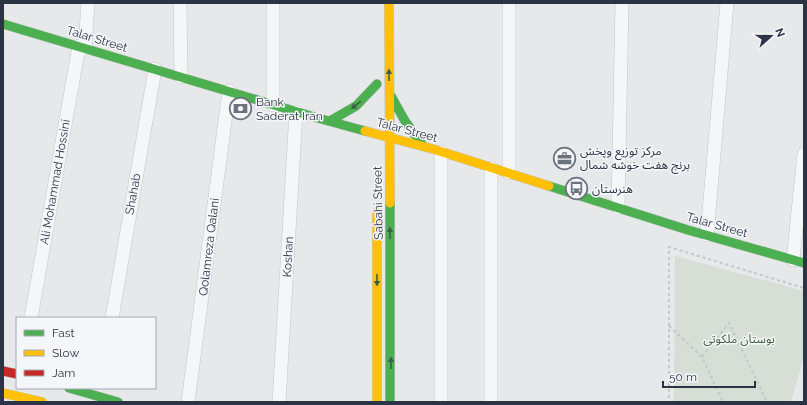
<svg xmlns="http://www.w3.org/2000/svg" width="807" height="405" viewBox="0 0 807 405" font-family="Raleway,'Noto Sans Arabic',sans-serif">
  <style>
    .green { fill: #d6ded6 }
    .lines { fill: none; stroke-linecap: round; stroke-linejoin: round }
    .street-casing { stroke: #c4c6c8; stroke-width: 14 }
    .fast-casing { stroke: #c4c6c8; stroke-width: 10 }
    .slow-casing { stroke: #c4c6c8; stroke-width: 10 }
    .jam-casing { stroke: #c4c6c8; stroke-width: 10 }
    .path { stroke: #c5c6ca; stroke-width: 2; stroke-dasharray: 3 3; stroke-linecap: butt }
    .street { stroke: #f5f6f7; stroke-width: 13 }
    .fast { stroke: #4caf50; stroke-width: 9 }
    .slow { stroke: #ffc107; stroke-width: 9 }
    .jam { stroke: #c62828; stroke-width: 9 }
    .oneway { fill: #375f49 }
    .labels { text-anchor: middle; stroke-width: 3; stroke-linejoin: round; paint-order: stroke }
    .street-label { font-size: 12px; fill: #2b3445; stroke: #f4f6f9 }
    .poi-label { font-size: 12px; fill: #2b3445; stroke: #f4f6f9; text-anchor: start }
    .park-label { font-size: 12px; fill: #3f6138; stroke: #f4f6f9 }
  </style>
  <rect width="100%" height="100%" fill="#e6e8ea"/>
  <path class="green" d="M 675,256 L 804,291 L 804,356 L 791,402 L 674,402 Z"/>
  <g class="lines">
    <defs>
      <g id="street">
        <path d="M 180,3 L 181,77"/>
        <path d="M 273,3 L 273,105"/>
        <path d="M 509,3 L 509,173"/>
        <path d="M 85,48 L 88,3"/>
        <path d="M 441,152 L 441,402"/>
        <path d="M 618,208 L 622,3"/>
        <path d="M 707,235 L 727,3"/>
        <path d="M 793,260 L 804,154"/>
        <path d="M 31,318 L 79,46"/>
        <path d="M 112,318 L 155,69"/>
        <path d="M 188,402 L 229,91"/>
        <path d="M 279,402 L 296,112"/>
        <path d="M 491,402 L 491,168"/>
      </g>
      <g id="fast">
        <path d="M 3,24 L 314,117 L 365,131"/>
        <path d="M 391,96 L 405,121 L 423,146"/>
        <path d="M 330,121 L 356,106 L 377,84"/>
        <path d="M 549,186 L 688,230 L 804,263"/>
        <path d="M 390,203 L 390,402"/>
        <path d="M 69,388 L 118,402"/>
      </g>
      <g id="slow">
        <path d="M 389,3 L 390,203"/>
        <path d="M 365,131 L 433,149 L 549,186"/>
        <path d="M 377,212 L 377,402"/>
        <path d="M 3,393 L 42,402"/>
      </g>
      <path id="jam" d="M 3,371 L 17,374"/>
    </defs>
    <use href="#street" class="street-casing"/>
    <use href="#fast" class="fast-casing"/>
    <use href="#slow" class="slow-casing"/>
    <use href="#jam" class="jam-casing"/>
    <g class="path">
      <path d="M 669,326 L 702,357 L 723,402"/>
      <path d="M 702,357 L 729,323 L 767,402"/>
      <path d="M 669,398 L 669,247 L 804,288"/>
    </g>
    <use href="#street" class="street"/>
    <use href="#fast" class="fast"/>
    <use href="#slow" class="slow"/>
    <use href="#jam" class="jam"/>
  </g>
  <defs><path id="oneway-solid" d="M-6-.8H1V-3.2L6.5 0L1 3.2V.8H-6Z"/></defs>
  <g class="oneway">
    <use href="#oneway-solid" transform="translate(389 75) rotate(-90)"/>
    <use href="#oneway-solid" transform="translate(356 105) rotate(142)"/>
    <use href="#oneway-solid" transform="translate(390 233) rotate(-91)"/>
    <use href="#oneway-solid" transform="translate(377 280) rotate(90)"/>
    <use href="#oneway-solid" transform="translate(391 363) rotate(-90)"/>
  </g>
  <defs>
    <symbol id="bank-ring" viewBox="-11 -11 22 22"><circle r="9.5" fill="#f4f6f9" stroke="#6c737f" stroke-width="1.5"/><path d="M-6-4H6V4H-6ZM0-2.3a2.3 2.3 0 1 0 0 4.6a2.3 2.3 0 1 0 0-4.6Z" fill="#6c737f"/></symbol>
    <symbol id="office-ring" viewBox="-11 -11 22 22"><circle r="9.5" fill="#f4f6f9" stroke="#6c737f" stroke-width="1.5"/><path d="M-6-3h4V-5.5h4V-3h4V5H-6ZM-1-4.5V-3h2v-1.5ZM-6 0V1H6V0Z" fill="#6c737f"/></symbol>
    <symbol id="bus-ring" viewBox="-11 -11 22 22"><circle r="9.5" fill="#f4f6f9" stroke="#6c737f" stroke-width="1.5"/><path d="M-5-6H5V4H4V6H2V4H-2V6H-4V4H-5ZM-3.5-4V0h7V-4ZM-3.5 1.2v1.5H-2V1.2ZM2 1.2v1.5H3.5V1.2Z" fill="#6c737f"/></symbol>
  </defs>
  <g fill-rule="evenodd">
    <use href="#bank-ring" x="228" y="96" width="25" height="25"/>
    <use href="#office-ring" x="552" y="146" width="25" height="25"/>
    <use href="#bus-ring" x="564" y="176" width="25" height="25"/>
  </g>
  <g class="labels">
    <g class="street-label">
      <text transform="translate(97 39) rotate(17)" y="4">Talar Street</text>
      <text transform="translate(407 130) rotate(15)" y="4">Talar Street</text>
      <text transform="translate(55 182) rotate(-80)" y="4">Ali Mohammad Hossini</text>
      <text transform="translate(133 194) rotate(-80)" y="4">Shahab</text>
      <text transform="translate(378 203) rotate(-91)" y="4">Sabahi Street</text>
      <text transform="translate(717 225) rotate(16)" y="4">Talar Street</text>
      <text transform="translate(209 247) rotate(-83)" y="4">Qolamreza Qalani</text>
      <text transform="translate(288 257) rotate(-87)" y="4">Koshan</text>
    </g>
    <g class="poi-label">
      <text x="256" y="106">Bank<tspan x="256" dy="14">Saderat Iran</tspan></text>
      <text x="580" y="155">مرکز توزیع وپخش<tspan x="580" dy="14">برنج هفت خوشه شمال</tspan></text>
      <text x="592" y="193">هنرستان</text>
    </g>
    <g class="park-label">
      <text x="739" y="343">بوستان ملکوتی</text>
    </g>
  </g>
  <rect width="807" height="405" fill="none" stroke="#2b3445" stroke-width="8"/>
  <rect x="16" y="317" width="140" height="72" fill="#f4f6f9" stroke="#a4a8b1"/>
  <rect x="24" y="330" width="20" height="6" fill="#4caf50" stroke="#a4a8b1"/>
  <text x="52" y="337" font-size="12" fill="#2b3445">Fast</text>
  <rect x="24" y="350" width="20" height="6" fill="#ffc107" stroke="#a4a8b1"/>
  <text x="52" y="357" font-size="12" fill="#2b3445">Slow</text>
  <rect x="24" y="370" width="20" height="6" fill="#c62828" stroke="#a4a8b1"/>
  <text x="52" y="377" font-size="12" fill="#2b3445">Jam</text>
  <g transform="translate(771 36) rotate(69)" stroke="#f4f6f9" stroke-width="3" paint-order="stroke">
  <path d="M0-3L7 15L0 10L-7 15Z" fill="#2b3445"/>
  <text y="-6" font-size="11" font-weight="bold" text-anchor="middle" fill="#2b3445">N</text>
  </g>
  <path d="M663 381v6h92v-6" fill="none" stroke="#2b3445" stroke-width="2"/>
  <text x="669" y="381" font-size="12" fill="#2b3445" stroke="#f4f6f9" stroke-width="3" paint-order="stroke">50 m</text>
</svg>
